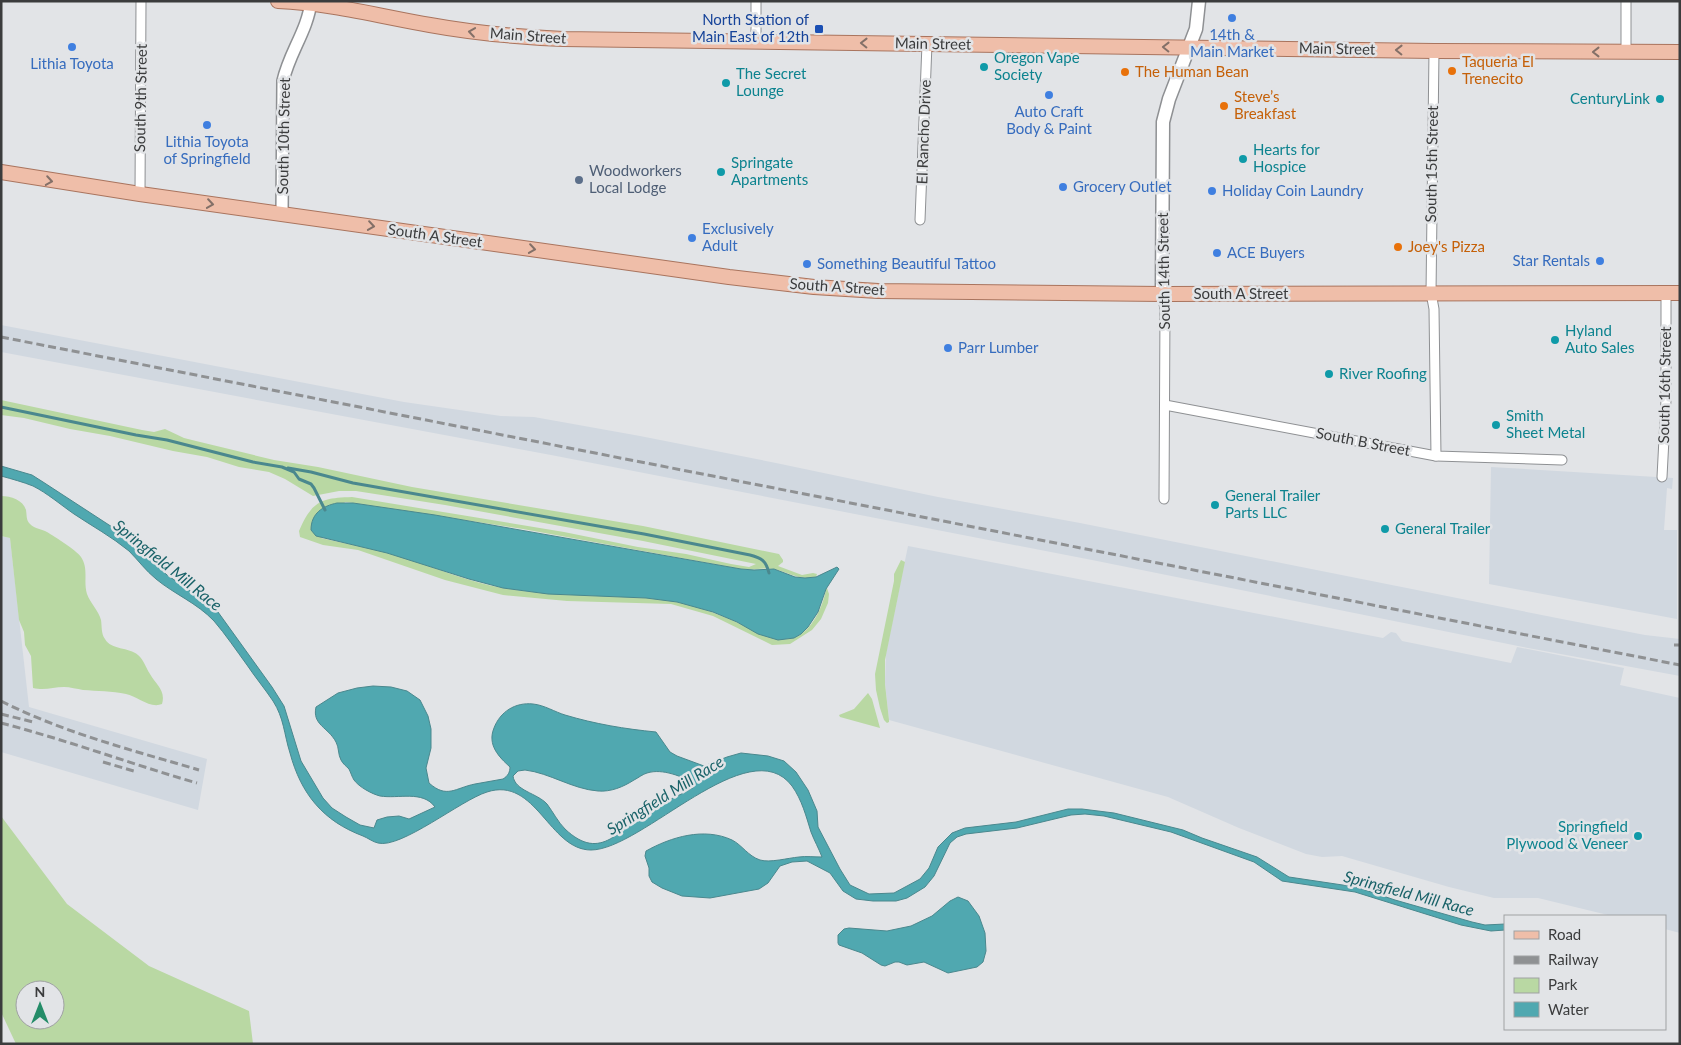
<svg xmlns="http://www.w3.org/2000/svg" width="1681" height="1045" viewBox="0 0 1681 1045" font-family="Lato,sans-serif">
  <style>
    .built { fill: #d1d8e0 }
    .green { fill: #b9d8a3; fill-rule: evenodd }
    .water { fill: #50a8b0; stroke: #4a888e; fill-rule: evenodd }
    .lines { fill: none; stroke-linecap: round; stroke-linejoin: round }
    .stream { stroke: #4a888e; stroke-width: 3 }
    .minor-casing { stroke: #8e9093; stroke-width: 11 }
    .tertiary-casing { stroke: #8e9093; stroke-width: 14 }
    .secondary-casing { stroke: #8e9093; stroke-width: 15 }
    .primary-casing { stroke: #a9745e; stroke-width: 16 }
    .minor { stroke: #fff; stroke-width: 9 }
    .tertiary { stroke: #fff; stroke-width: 11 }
    .secondary { stroke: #fff; stroke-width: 12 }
    .primary { stroke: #efbea9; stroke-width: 14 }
    .rail { stroke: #8f9193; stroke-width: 3; stroke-dasharray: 8 4; stroke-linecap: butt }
    .oneway { stroke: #837068 }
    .shop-dot { fill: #3f7fe0; stroke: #e2e4e7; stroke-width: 2 }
    .transit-dot { fill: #1a4fb4; stroke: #e2e4e7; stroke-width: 2 }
    .culture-dot { fill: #0f9aa8; stroke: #e2e4e7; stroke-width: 2 }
    .food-dot { fill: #e8710a; stroke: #e2e4e7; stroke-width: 2 }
    .service-dot { fill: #5c6f8a; stroke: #e2e4e7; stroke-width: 2 }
    .labels { text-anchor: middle; stroke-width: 5; stroke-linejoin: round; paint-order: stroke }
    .transit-label { font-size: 15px; fill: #164399; stroke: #e2e4e7; text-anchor: end }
    .shop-label { font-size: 15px; fill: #366cbe; stroke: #e2e4e7; text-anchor: start }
    .street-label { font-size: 15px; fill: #3b3c3d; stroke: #e2e4e7 }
    .culture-label { font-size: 15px; fill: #0d838f; stroke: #e2e4e7; text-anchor: start }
    .food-label { font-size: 15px; fill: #c56008; stroke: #e2e4e7; text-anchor: start }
    .service-label { font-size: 15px; fill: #4e5e75; stroke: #e2e4e7; text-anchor: start }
    .water-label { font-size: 16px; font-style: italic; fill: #196268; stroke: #e2e4e7 }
  </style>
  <rect width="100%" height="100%" fill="#e2e4e7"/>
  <g class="built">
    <path d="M 1,325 L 404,402 L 501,416 L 534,417 L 640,436 L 776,463 L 938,497 L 1080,523 L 1567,620 L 1645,635 L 1680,639 L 1680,676 L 1523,647 L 1092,560 L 551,455 L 1,352 Z"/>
    <path d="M 1491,467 L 1673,478 L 1672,489 L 1667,488 L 1664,530 L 1677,530 L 1677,619 L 1489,584 Z"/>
    <path d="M 1,536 L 10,538 L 29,707 L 207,759 L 198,810 L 1,752 Z"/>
    <path d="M 908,546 L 1383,638 L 1391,632 L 1396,633 L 1402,641 L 1511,663 L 1517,647 L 1624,668 L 1620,685 L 1680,698 L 1680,933 L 1665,929 L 1665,916 L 1612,916 L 1538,898 L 1494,898 L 1449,887 L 1342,856 L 1322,857 L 1306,854 L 1239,828 L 1168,797 L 889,720 L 885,683 L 886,653 Z"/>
  </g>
  <g class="green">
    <path d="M 1,400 L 142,430 L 154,432 L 165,429 L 184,438 L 196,441 L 274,460 L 318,467 L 412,487 L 643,526 L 779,554 L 783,560 L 783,562 L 778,566 L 802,575 L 813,573 L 817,574 L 816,577 C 799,581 789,572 773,569 C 763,567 752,571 741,569 L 523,529 L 353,503 L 345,502 L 321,538 C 348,544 376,549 402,557 C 436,568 469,582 503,588 C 537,594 572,595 605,596 C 629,597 653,597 677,602 C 697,606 715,613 734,621 C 751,628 767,641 787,639 C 809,638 823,608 826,589 L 827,588 L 829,594 L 828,603 L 821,619 L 812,630 L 790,644 L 772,645 L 713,616 L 671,604 L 567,601 L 503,595 L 445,580 L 358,550 L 323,545 L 300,537 L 299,531 C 312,501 321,498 352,497 L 564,532 L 638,547 L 686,554 L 731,564 L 749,567 L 756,564 L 643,541 L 445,505 L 356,491 L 339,491 L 313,496 L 285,479 L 269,472 L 239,467 L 207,457 L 173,451 L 110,436 L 70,429 L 24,418 L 1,415 Z"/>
    <path d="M 1,496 C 11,496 23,500 26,510 C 27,516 26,520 30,524 C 35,529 42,529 47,532 C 55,537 76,550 81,557 C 89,569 83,581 87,594 C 90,603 99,611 101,620 C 102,626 101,634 105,639 C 111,650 129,647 138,655 C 144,660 146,668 150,674 C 156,685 166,690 162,704 C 150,709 137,696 126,694 C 112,691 97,691 83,690 C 77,689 70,687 64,687 C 53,687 45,691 33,688 L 31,656 L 25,645 L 24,632 L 19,620 L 10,538 L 1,536 Z"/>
    <path d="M 901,560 L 905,562 L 885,660 L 885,684 L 889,720 L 889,722 L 887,723 L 884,720 L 880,708 L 876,690 L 875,674 L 894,581 L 894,574 Z"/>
    <path d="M 868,693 L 872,699 L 880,728 L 840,717 L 839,715 L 854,709 Z"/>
    <path d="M 1,816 L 67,904 L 149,966 L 249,1011 L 253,1044 L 16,1044 L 1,1012 ZM 25,990 L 55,990 L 55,1020 L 25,1020 Z"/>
  </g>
  <g class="water">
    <path d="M 1,466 L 32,475 L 43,482 L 129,538 L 167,575 L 195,594 L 218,612 L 272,687 L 284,706 L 301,761 L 323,798 L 332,808 L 346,817 L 360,825 L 374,828 L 377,820 L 387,817 L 399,816 L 409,819 L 435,807 C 423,790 398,799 380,796 C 372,794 359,787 354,780 C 352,777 351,773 349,769 C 346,766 343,764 341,760 C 338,755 339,747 336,742 C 328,727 312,725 316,707 L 338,693 L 357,688 L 373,686 L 391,687 L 407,691 L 420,700 L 428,716 L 431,729 L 431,748 L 426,768 L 429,783 C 447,799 455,788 475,784 C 484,782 494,781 503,779 C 508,776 510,772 510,767 C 499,757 487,745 494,728 C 500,712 515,702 533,704 C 544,705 555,712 565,715 C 595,724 625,729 656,732 L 670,752 L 677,756 L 704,766 L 727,757 L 741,753 L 768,756 L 784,761 L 796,772 L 808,790 L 817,811 L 818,827 L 840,869 L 850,885 L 869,894 L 894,893 L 920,879 L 929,868 L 938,847 L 952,833 L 965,828 L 1016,822 L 1068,809 L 1082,809 L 1114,813 L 1183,830 L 1202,838 L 1257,857 L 1289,877 L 1356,887 L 1395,900 L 1472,922 L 1485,925 L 1505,924 L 1505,930 L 1491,931 L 1461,925 L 1355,892 L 1282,881 L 1254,862 L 1171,832 L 1104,816 L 1085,814 L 1071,815 L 1017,828 L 966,834 L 957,837 L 950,843 L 934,876 L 925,887 L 907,898 L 896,901 L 873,901 L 856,899 L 843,891 L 830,873 L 807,861 L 792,862 L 780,866 L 768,883 L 759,889 L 710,898 L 682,896 L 662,888 L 652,882 L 649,876 L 649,868 L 645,856 L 646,851 C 671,837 704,827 732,840 C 742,845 748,856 760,860 C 770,863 788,858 799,857 C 806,856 814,857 822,857 C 819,849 814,840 811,832 C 806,816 802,800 792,786 C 749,729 642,850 591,850 C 549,850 536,776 487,792 C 461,800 401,849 378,843 C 373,842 368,838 363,836 C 323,821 301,794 290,753 C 284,734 284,718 273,701 C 265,689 255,677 247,665 C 236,650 226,635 214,621 C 197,603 174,594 156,579 C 146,571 138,560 129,551 C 112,537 92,526 74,514 C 61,505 47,493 33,486 C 23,482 12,479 1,476 ZM 525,770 C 550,773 572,789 598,791 C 611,792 623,787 634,780 C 638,778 643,774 647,773 C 663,768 682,777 695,783 L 694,787 C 680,796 664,801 650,810 C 620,827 602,864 565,829 C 558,822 553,812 547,804 C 537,793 515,791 513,776 L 518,771 Z"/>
    <path d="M 337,503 L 353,503 L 435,515 L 741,569 L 754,570 L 774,569 L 795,577 L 805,578 L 816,577 L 837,567 L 839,569 L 826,589 L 818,612 L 808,627 L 801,634 L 794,638 L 778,640 L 758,634 L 737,622 L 713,612 L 677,602 L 646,598 L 548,594 L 503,588 L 469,579 L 387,553 L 316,536 L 311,530 C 311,513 323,506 337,503 Z"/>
    <path d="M 958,897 L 968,901 L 979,916 L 985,933 L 986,951 L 983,962 L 977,967 L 948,973 L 924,962 L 907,965 L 899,962 L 895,962 L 885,966 L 881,965 L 862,953 L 839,945 L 838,943 L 838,935 L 844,929 L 849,928 L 887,931 L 911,926 L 932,916 L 950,901 Z"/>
  </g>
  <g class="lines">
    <g class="stream">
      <path d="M 1,407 L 136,435 L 167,440 L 253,462 L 282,467 L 294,472 L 299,479 L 311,484 L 314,488 L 325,510"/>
      <path d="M 288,468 L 311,472 L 353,483 L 644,534 L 750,555 C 762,558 766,561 769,573"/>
    </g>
    <defs>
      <g id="minor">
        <path d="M 756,41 L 756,1"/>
        <path d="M 1434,51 L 1431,293 L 1434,309 L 1436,456"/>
        <path d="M 1626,52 L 1626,1"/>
        <path d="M 140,194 L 141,1"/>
        <path d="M 920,220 L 927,44"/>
        <path d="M 1162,294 L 1165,309 L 1164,499"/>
        <path d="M 1165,405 L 1436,456 L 1562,460"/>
        <path d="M 1662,477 L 1666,400 L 1666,293"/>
      </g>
      <path id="tertiary" d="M 282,214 L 283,81 C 289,53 308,30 311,1"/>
      <path id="secondary" d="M 1162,294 L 1163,122 L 1169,99 L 1196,29 L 1199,1"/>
      <g id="primary">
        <path d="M 278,1 C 329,3 379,16 430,25 C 474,33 518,37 563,39 L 1434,51 L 1680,52"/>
        <path d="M 1,172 L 140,194 L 729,277 L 814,287 L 878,291 L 1162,294 L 1680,293"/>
      </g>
    </defs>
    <use href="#minor" class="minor-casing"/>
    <use href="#tertiary" class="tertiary-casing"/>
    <use href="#secondary" class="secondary-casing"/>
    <use href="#primary" class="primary-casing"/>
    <use href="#minor" class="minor"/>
    <use href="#tertiary" class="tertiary"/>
    <use href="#secondary" class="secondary"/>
    <use href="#primary" class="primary"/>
    <g class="rail">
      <path d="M 1,337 L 1680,665"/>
      <path d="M 1674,645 L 1680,645"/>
      <path d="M 1,701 C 64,733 132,750 199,770"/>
      <path d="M 1,714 L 33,722"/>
      <path d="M 1,723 C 67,740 131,764 197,783"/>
      <path d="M 103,762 L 137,772"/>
    </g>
  </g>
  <defs><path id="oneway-chevron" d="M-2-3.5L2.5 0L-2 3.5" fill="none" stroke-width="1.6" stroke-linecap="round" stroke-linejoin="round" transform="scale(1.25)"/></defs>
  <g class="oneway">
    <use href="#oneway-chevron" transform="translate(472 32) rotate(-172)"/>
    <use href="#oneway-chevron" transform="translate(864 43) rotate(-179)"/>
    <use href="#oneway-chevron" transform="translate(1166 47) rotate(-179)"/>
    <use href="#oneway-chevron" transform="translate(1399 50) rotate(-179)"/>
    <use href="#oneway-chevron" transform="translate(1596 52) rotate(-180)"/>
    <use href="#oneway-chevron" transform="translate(49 181) rotate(9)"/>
    <use href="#oneway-chevron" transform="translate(210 204) rotate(8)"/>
    <use href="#oneway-chevron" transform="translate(371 226) rotate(8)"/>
    <use href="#oneway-chevron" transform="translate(532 249) rotate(8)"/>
  </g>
  <g class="shop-dot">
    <circle cx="1232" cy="18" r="5"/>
    <circle cx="72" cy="47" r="5"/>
    <circle cx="1049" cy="95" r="5"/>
    <circle cx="207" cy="125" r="5"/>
    <circle cx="1063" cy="187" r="5"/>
    <circle cx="1212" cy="191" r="5"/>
    <circle cx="692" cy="238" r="5"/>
    <circle cx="1217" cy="253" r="5"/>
    <circle cx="1600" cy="261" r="5"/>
    <circle cx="807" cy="264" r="5"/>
    <circle cx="948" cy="348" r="5"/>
  </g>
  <rect class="transit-dot" x="814" y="24" width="10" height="10" rx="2.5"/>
  <g class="culture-dot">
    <circle cx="984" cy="67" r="5"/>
    <circle cx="726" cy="83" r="5"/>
    <circle cx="1660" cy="99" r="5"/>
    <circle cx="1243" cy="159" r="5"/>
    <circle cx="721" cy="172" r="5"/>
    <circle cx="1555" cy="340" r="5"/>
    <circle cx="1329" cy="374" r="5"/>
    <circle cx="1496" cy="425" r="5"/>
    <circle cx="1215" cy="505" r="5"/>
    <circle cx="1385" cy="529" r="5"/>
    <circle cx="1638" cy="836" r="5"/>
  </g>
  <g class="food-dot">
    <circle cx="1452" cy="71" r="5"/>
    <circle cx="1125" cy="72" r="5"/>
    <circle cx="1224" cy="106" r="5"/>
    <circle cx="1398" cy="247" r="5"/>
  </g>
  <circle class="service-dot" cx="579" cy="180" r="5"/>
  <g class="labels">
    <g class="transit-label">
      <text x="809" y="25">North Station of<tspan x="809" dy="17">Main East of 12th</tspan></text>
    </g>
    <g class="shop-label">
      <text x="1232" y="40" text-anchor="middle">14th &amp;<tspan x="1232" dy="17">Main Market</tspan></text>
      <text x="72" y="69" text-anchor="middle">Lithia Toyota</text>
      <text x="1049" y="117" text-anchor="middle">Auto Craft<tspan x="1049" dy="17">Body &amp; Paint</tspan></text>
      <text x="207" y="147" text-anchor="middle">Lithia Toyota<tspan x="207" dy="17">of Springfield</tspan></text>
      <text x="1073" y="192">Grocery Outlet</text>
      <text x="1222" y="196">Holiday Coin Laundry</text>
      <text x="702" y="234">Exclusively<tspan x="702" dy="17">Adult</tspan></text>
      <text x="1227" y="258">ACE Buyers</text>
      <text x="1590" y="266" text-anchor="end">Star Rentals</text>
      <text x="817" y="269">Something Beautiful Tattoo</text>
      <text x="958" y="353">Parr Lumber</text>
    </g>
    <g class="street-label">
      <text transform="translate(528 36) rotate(4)" y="5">Main Street</text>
      <text transform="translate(933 44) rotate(1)" y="5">Main Street</text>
      <text transform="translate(1337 49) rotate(1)" y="5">Main Street</text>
      <text transform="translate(141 98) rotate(-89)" y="5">South 9th Street</text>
      <text transform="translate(924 132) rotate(-88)" y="5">El Rancho Drive</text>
      <text transform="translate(284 136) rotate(-89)" y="5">South 10th Street</text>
      <text transform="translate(1432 164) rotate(-89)" y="5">South 15th Street</text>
      <text transform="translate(435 236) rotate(8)" y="5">South A Street</text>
      <text transform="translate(1164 271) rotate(-91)" y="5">South 14th Street</text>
      <text transform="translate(837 287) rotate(4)" y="5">South A Street</text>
      <text x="1241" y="299">South A Street</text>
      <text transform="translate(1665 385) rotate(-89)" y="5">South 16th Street</text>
      <text transform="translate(1363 442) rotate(11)" y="5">South B Street</text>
    </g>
    <g class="culture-label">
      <text x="994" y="63">Oregon Vape<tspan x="994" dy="17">Society</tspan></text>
      <text x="736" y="79">The Secret<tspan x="736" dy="17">Lounge</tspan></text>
      <text x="1650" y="104" text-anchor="end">CenturyLink</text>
      <text x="1253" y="155">Hearts for<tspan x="1253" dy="17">Hospice</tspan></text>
      <text x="731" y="168">Springate<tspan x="731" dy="17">Apartments</tspan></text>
      <text x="1565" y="336">Hyland<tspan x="1565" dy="17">Auto Sales</tspan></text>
      <text x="1339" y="379">River Roofing</text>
      <text x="1506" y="421">Smith<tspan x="1506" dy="17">Sheet Metal</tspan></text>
      <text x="1225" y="501">General Trailer<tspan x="1225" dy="17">Parts LLC</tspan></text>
      <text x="1395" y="534">General Trailer</text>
      <text x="1628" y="832" text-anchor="end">Springfield<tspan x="1628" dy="17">Plywood &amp; Veneer</tspan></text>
    </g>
    <g class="food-label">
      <text x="1462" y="67">Taqueria El<tspan x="1462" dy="17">Trenecito</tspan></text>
      <text x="1135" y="77">The Human Bean</text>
      <text x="1234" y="102">Steve’s<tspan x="1234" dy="17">Breakfast</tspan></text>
      <text x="1408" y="252">Joey's Pizza</text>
    </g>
    <g class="service-label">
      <text x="589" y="176">Woodworkers<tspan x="589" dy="17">Local Lodge</tspan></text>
    </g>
    <g class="water-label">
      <text transform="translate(168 565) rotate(39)" y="6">Springfield Mill Race</text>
      <text transform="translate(665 795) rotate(-32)" y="6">Springfield Mill Race</text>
      <text transform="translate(1409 893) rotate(15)" y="6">Springfield Mill Race</text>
    </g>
  </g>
  <rect width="1681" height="1045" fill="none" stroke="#3b3c3d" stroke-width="5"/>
  <rect x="1504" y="915" width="162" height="115" fill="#e2e4e7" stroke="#9fa1a3"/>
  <rect x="1514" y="931" width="25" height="8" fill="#efbea9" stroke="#9fa1a3"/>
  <text x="1548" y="940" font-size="15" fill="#3b3c3d">Road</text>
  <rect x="1514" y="956" width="25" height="8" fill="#8f9193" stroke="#9fa1a3"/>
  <text x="1548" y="965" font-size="15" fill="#3b3c3d">Railway</text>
  <rect x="1514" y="978" width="25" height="15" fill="#b9d8a3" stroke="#9fa1a3"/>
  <text x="1548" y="990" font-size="15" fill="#3b3c3d">Park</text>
  <rect x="1514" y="1002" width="25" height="15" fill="#50a8b0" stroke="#9fa1a3"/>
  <text x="1548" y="1015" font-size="15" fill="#3b3c3d">Water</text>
  <g transform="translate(40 1005)"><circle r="24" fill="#e2e4e7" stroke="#9fa1a3"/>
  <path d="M0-4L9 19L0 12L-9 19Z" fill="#248c68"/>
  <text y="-8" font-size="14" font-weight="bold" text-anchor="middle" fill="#3b3c3d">N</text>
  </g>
</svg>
